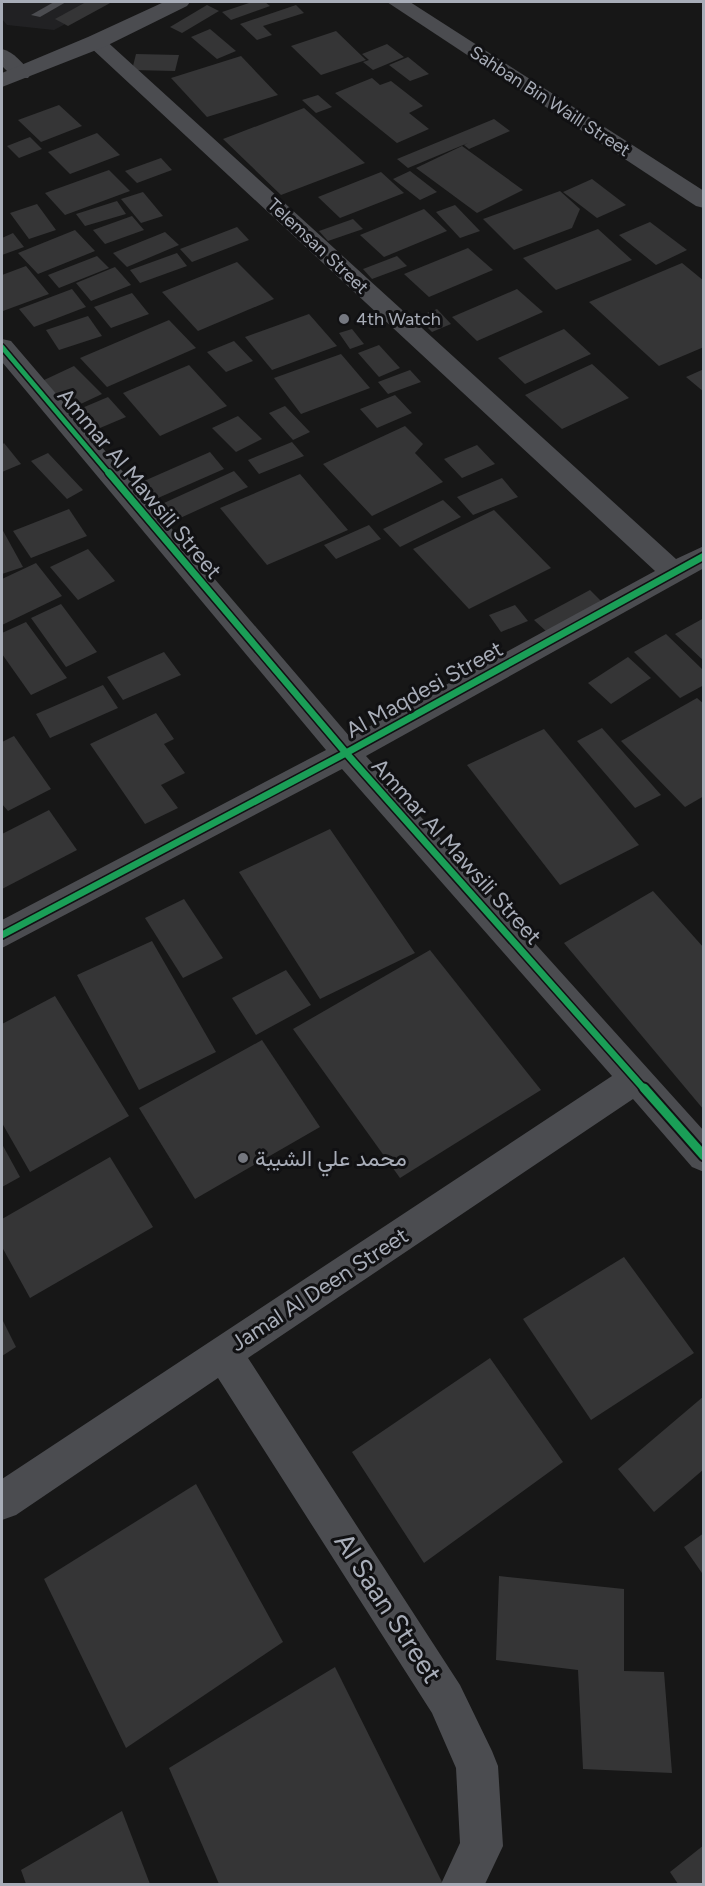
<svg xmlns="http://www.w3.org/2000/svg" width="705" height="1886" viewBox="0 0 705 1886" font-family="Figtree,Vazirmatn,sans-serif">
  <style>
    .built { fill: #212123 }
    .building { fill: #353536 }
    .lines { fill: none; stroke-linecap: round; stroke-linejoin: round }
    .service { fill: #4b4c50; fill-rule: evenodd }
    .minor { fill: #4b4c50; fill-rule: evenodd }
    .tertiary { fill: #4b4c50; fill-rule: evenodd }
    .cycleway-far2-casing { stroke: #111113; stroke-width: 8 }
    .cycleway-far1-casing { stroke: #111113; stroke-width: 10 }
    .cycleway-casing { stroke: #111113; stroke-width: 13 }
    .cycleway-far2 { stroke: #1a9f57; stroke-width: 5 }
    .cycleway-far1 { stroke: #1a9f57; stroke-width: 7 }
    .cycleway { stroke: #1a9f57; stroke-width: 9 }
    .poi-dot { fill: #757880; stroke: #111113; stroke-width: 2 }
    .labels { text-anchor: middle; stroke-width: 6; stroke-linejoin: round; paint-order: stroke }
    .far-street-label { font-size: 18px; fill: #a8adb8; stroke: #111113 }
    .far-poi-label { font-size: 18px; fill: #a8adb8; stroke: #111113; text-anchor: start }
    .street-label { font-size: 22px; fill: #a8adb8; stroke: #111113 }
    .poi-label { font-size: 22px; fill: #a8adb8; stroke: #111113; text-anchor: start }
    .near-street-label { font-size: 27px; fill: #a8adb8; stroke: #111113 }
  </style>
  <rect width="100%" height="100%" fill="#171717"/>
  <path class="built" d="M 2,2 L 107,2 L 54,30 L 7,25 L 2,19 Z"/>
  <g class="building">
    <path d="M 86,2 L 112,2 L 68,26 L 55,19 Z"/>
    <path d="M 252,2 L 265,2 L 270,6 L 231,20 L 222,12 Z"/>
    <path d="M 207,5 L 219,11 L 182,33 L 170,27 Z"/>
    <path d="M 296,5 L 304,13 L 263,26 L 272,35 L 257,40 L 240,24 Z"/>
    <path d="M 210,29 L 236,51 L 217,59 L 191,37 Z"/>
    <path d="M 336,31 L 366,60 L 321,75 L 291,46 Z"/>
    <path d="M 387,44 L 404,57 L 373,70 L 363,62 L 369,60 L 362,54 Z"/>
    <path d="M 136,54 L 179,55 L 175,71 L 132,70 Z"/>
    <path d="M 241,56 L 278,95 L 207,117 L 171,78 Z"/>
    <path d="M 408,57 L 429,74 L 410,81 L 389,65 Z"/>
    <path d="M 372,78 L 380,85 L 391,81 L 423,106 L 409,113 L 429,129 L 397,143 L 335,93 Z"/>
    <path d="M 318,95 L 332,107 L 316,113 L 302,100 Z"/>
    <path d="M 59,105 L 82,126 L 41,142 L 18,120 Z"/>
    <path d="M 304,108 L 365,163 L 281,195 L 223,139 Z"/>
    <path d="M 494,119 L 510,131 L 469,149 L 464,145 L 468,143 L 408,168 L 397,159 Z"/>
    <path d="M 97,133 L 120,155 L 70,174 L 48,152 Z"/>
    <path d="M 30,137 L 42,149 L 19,158 L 7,146 Z"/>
    <path d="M 462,146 L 523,190 L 477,213 L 416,168 Z"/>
    <path d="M 161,158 L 172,170 L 137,183 L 125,171 Z"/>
    <path d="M 109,170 L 130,191 L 65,215 L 45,193 Z"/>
    <path d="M 410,171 L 437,192 L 420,200 L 393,179 Z"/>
    <path d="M 381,172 L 404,193 L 340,218 L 318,197 Z"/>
    <path d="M 592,179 L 626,205 L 597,218 L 563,192 Z"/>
    <path d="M 560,191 L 580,209 L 572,228 L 514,250 L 483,219 Z"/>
    <path d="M 143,192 L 163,216 L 141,223 L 121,199 Z"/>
    <path d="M 117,201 L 126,214 L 85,226 L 76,214 Z"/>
    <path d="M 37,204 L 56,230 L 29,239 L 10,213 Z"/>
    <path d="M 455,205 L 480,231 L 460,238 L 436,212 Z"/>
    <path d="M 424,209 L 447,231 L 384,257 L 360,235 Z"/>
    <path d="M 132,216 L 144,230 L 105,244 L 93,230 Z"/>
    <path d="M 353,219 L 363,229 L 328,241 L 319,231 Z"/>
    <path d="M 650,222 L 687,250 L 656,265 L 619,235 Z"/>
    <path d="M 237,227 L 249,240 L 192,262 L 180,249 Z"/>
    <path d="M 598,229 L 632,260 L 556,290 L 523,258 Z"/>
    <path d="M 75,230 L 95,251 L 38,274 L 18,253 Z"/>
    <path d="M 165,232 L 179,245 L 127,267 L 113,253 Z"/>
    <path d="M 13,233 L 24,247 L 2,255 L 2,238 Z"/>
    <path d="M 468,248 L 493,270 L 429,297 L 404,274 Z"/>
    <path d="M 177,253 L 187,266 L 140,283 L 130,270 Z"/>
    <path d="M 97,256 L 109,268 L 59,288 L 48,275 Z"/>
    <path d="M 397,256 L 407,266 L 372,279 L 363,269 Z"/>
    <path d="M 237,262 L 274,299 L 198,331 L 162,292 Z"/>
    <path d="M 682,263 L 704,281 L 704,347 L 659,366 L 589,302 Z"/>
    <path d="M 26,266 L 49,294 L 3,311 L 2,275 Z"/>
    <path d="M 115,267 L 131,285 L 91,301 L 76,283 Z"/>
    <path d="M 72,289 L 86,307 L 34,327 L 19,309 Z"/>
    <path d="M 517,289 L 543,312 L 477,341 L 452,317 Z"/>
    <path d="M 132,293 L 149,314 L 111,328 L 94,307 Z"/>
    <path d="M 437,309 L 451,324 L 432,332 L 417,317 Z"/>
    <path d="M 309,314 L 337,346 L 272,370 L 245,337 Z"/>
    <path d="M 88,316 L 102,336 L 59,350 L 46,330 Z"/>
    <path d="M 169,320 L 196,348 L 107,387 L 80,358 Z"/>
    <path d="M 352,329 L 364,344 L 350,349 L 339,333 Z"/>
    <path d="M 564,329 L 591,354 L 525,384 L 498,358 Z"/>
    <path d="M 234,341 L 253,361 L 226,372 L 207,352 Z"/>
    <path d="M 379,345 L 400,368 L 379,377 L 358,353 Z"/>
    <path d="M 341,354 L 370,388 L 301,414 L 274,378 Z"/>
    <path d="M 592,364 L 629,398 L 562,429 L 525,395 Z"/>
    <path d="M 189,365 L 227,406 L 160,436 L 123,393 Z"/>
    <path d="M 74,366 L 102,394 L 70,409 L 42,381 Z"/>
    <path d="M 704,369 L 704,392 L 686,377 Z"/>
    <path d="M 410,370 L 421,382 L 388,394 L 378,382 Z"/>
    <path d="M 395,395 L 412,413 L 377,428 L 360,409 Z"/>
    <path d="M 108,397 L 126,417 L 100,428 L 82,408 Z"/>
    <path d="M 285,406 L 310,432 L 293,440 L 269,413 Z"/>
    <path d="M 238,416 L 262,439 L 236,452 L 212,428 Z"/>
    <path d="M 405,426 L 423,444 L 415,453 L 443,482 L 372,516 L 323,464 Z"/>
    <path d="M 292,442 L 304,456 L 259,474 L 248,460 Z"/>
    <path d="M 4,443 L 21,464 L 2,472 L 2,445 Z"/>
    <path d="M 477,445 L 495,464 L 462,478 L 444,459 Z"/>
    <path d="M 210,452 L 224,469 L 158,498 L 144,481 Z"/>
    <path d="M 48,453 L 83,490 L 67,499 L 31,461 Z"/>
    <path d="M 234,471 L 248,487 L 178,519 L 164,503 Z"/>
    <path d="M 300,474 L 348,530 L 267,565 L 220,508 Z"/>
    <path d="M 502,478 L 518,497 L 473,515 L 457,497 Z"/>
    <path d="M 443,500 L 461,517 L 400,547 L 383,529 Z"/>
    <path d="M 69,509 L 87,536 L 31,558 L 13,531 Z"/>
    <path d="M 494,510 L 551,568 L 469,609 L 413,549 Z"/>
    <path d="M 369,525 L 381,539 L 336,559 L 324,545 Z"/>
    <path d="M 2,529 L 23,567 L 2,574 Z"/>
    <path d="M 88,549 L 115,581 L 78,600 L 50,567 Z"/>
    <path d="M 36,563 L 62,596 L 2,625 L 2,579 Z"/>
    <path d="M 590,590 L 603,603 L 548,633 L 534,620 Z"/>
    <path d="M 61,604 L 97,652 L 66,667 L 31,618 Z"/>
    <path d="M 515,605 L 528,621 L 501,632 L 489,615 Z"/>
    <path d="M 704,618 L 704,661 L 675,634 Z"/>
    <path d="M 26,622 L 67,678 L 31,695 L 2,654 L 2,633 Z"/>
    <path d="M 666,634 L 704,671 L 704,685 L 680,698 L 634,652 Z"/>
    <path d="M 164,652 L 181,675 L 123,700 L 107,677 Z"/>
    <path d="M 628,657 L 651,678 L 611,704 L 588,683 Z"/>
    <path d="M 103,685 L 118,708 L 50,738 L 36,714 Z"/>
    <path d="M 697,698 L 704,704 L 704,796 L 685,807 L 621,741 Z"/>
    <path d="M 156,713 L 174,739 L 164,744 L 185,773 L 161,785 L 178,808 L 145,824 L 90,744 Z"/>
    <path d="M 602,728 L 661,795 L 635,808 L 577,741 Z"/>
    <path d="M 544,729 L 639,845 L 560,885 L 467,765 Z"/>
    <path d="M 14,736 L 51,789 L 8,811 L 2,804 L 2,742 Z"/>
    <path d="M 49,810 L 77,850 L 2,889 L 2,834 Z"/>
    <path d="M 330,829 L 415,953 L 320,999 L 239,872 Z"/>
    <path d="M 653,891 L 704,948 L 704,1110 L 564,943 Z"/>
    <path d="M 184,899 L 223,958 L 183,978 L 145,918 Z"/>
    <path d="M 152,941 L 216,1052 L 139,1090 L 77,975 Z"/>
    <path d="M 430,950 L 541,1090 L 400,1178 L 293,1029 Z"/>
    <path d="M 286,970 L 311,1005 L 256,1035 L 232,998 Z"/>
    <path d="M 55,996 L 129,1116 L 30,1172 L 2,1123 L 2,1024 Z"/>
    <path d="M 262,1040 L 320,1127 L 195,1199 L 139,1108 Z"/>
    <path d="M 2,1144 L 20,1177 L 2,1187 Z"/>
    <path d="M 110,1157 L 153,1227 L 30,1298 L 2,1247 L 2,1219 Z"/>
    <path d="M 624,1257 L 694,1353 L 591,1420 L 523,1319 Z"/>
    <path d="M 2,1319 L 16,1347 L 2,1356 Z"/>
    <path d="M 490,1358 L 563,1462 L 424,1563 L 352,1452 Z"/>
    <path d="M 704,1396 L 704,1469 L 654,1512 L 618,1469 Z"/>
    <path d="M 196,1484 L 283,1642 L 126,1748 L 44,1579 Z"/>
    <path d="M 704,1533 L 704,1576 L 684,1547 Z"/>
    <path d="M 499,1576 L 624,1589 L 624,1671 L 664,1672 L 672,1773 L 583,1769 L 578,1670 L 496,1660 Z"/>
    <path d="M 335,1667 L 443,1884 L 219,1884 L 169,1768 Z"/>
    <path d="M 122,1811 L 150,1884 L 26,1884 L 21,1870 Z"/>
    <path d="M 704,1845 L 704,1884 L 678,1884 L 670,1872 Z"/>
  </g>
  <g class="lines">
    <path class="service" d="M 54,2 L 66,2 L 40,17 L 31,15 Z"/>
    <g class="minor">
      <path d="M 387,2 L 410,2 L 704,191 L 704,208 L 696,206 Z"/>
      <path d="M 96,36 L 103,38 L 676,559 L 704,546 L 704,568 L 366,756 L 704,1131 L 704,1172 L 692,1167 L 633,1099 L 248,1358 L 460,1685 L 492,1751 L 498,1766 L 503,1846 L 485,1884 L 441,1884 L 460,1843 L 456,1768 L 432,1713 L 218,1378 L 16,1515 L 2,1520 L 2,1479 L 612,1076 L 342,769 L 2,948 L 2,920 L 326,750 L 2,362 L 2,339 L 11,341 L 350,737 L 655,571 L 89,46 L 86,42 L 89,38 Z"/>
      <path d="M 2,49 C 14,52 24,64 31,74 L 28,78 L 14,78 L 2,66 Z"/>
    </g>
    <path class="tertiary" d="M 164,2 L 190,2 L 187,6 L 104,47 L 2,87 L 2,73 L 88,37 Z"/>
    <defs>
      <path id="cycleway-far2" d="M 2,347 L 110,475"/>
      <g id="cycleway-far1">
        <path d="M 109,473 L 346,753 L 645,1090"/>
        <path d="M 2,935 L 346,753 L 704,556"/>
      </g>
      <path id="cycleway" d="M 644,1088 L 704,1156"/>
    </defs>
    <use href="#cycleway-far2" class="cycleway-far2-casing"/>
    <use href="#cycleway-far1" class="cycleway-far1-casing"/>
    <use href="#cycleway" class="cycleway-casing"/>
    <use href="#cycleway-far2" class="cycleway-far2"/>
    <use href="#cycleway-far1" class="cycleway-far1"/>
    <use href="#cycleway" class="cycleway"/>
  </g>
  <g class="poi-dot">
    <circle cx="344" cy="319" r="6"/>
    <circle cx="243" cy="1158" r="6"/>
  </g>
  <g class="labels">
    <g class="far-street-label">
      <text transform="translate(550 101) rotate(33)" y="6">Sahban Bin Waill Street</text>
      <text transform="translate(318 246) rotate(43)" y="6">Telemsan Street</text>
    </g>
    <g class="far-poi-label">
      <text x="356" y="325">4th Watch</text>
    </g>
    <g class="street-label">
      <text transform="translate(140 483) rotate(50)" y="8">Ammar Al Mawsili Street</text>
      <text transform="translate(424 689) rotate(-29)" y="8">Al Maqdesi Street</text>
      <text transform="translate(457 851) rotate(48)" y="8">Ammar Al Mawsili Street</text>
      <text transform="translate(319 1289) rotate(-33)" y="8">Jamal Al Deen Street</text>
    </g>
    <g class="poi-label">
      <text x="255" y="1166">محمد علي الشيبة</text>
    </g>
    <g class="near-street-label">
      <text transform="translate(388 1608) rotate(57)" y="9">Al Saan Street</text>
    </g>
  </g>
  <rect width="705" height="1886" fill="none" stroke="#a8adb8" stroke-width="6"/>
</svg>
